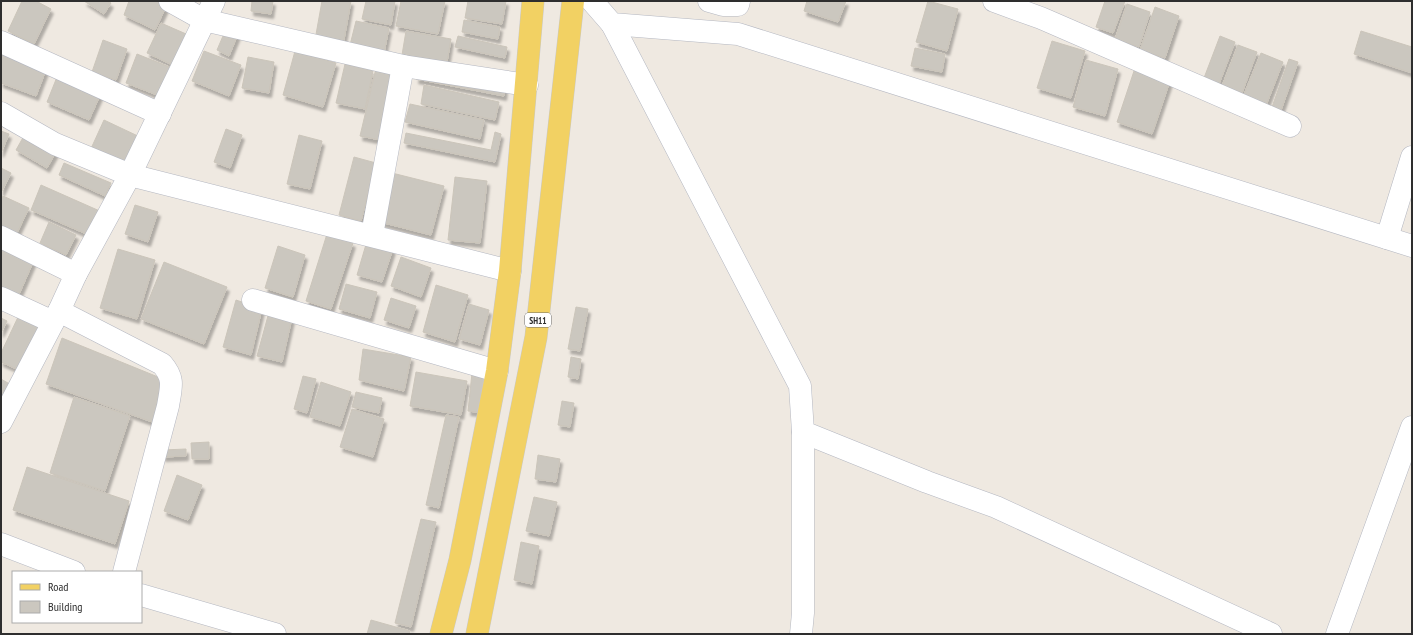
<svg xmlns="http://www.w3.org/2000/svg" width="1413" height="635" font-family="'PT Sans Narrow',sans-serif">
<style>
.building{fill:#cbc7bf;stroke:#cbc5ba;filter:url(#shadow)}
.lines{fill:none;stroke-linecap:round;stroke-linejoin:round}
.minor-casing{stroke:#b4b7c1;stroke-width:23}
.major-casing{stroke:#c9c9c9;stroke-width:23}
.minor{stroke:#fff;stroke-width:22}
.major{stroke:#f2d163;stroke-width:22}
.labels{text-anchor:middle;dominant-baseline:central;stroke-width:3;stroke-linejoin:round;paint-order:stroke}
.shield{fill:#fff;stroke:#6d6d6d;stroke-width:1}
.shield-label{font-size:9px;font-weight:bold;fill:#2e2e2e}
</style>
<defs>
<filter id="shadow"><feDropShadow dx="2.5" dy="4.5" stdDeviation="1" flood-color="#0004"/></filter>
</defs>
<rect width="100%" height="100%" fill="#efe9e1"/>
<g class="building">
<path d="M22,1h14l15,8 -17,35 -26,-13z"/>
<path d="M84,1h23l4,2 -7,11z"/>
<path d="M129,1h34l5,2 -13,27 -31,-15z"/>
<path d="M252,1h21l-2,13 -20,-3z"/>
<path d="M322,1h29l-8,44 -28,-5z"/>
<path d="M366,1h29l-4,24 -29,-6z"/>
<path d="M401,1h44l-7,33 -42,-8z"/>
<path d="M468,1h38l-4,23 -37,-6z"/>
<path d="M807,1h39l-8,21 -34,-11z"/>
<path d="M928,1l30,8 -11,42 -31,-9z"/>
<path d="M1105,1h20l-12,32 -17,-6z"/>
<path d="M1127,4l23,8 -11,35 -24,-8z"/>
<path d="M1155,7l24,9 -14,42 -25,-8z"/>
<path d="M464,20l36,7 -2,12 -36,-7z"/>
<path d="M356,21l33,7 -5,25 -34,-8z"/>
<path d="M161,23l32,14 -14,31 -32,-15z"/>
<path d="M226,29l12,5 -9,22 -12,-6z"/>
<path d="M406,31l45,8 -5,29 -45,-7z"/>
<path d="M1361,31l51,16v26l-58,-19z"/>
<path d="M458,36l49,11 -2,11 -50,-11z"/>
<path d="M1220,36l15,6 -16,42 -15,-6z"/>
<path d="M103,40l24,9 -11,31 -24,-8z"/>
<path d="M1052,41l33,10 -14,47 -34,-10z"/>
<path d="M1238,45l19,7 -15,41 -20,-7z"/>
<path d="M915,48l30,6 -3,18 -31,-6z"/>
<path d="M204,51l37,14 -12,31 -37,-15z"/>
<path d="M295,51l41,12 -13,44 -40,-12z"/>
<path d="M3,53l43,17 -10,26 -35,-13v-25z"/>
<path d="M1261,53l22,9 -18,46 -23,-9z"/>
<path d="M137,54l40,16 -12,28 -39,-15z"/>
<path d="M248,57l26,5 -5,31 -27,-5z"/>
<path d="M1289,59l9,3 -18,51 -9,-3z"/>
<path d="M1086,60l32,9 -13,47 -32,-9z"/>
<path d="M345,64l28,7 -8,38 -29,-6z"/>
<path d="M377,64l20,4 -17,72 -20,-4z"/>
<path d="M1135,68l35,13 -18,53 -35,-12z"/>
<path d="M418,70l87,18 -1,8 -88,-17z"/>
<path d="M59,72l43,19 -13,29 -42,-18z"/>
<path d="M424,85l75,17 -4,18 -74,-16z"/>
<path d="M410,104l74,16 -4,19 -75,-17z"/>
<path d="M104,120l36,17 -15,33 -36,-17z"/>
<path d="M226,129l16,6 -12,33 -16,-6z"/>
<path d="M1,131l8,3 -8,19z"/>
<path d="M495,132l6,2 -6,28 -91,-19 2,-10 85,17z"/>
<path d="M25,134l31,18 -9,16 -31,-18z"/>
<path d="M299,135l23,6 -12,48 -23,-5z"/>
<path d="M354,157l22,6 -15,58 -22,-6z"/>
<path d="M64,163l47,20 -6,13 -46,-21z"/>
<path d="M1,168l10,5 -10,20z"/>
<path d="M392,173l52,13 -13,49 -51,-13z"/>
<path d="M455,177l32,4 -7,62 -32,-3z"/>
<path d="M41,185l61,27 -11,24 -60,-26z"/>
<path d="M3,196l26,12 -14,29 -14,-7v-30z"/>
<path d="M135,205l23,7 -10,30 -23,-8z"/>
<path d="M49,222l27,13 -10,20 -26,-12z"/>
<path d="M327,234l26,9 -22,66 -25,-8z"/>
<path d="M367,241l26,8 -11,33 -25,-7z"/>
<path d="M1,246l33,14 -17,39 -16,-7z"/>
<path d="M278,246l27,9 -12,42 -28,-9z"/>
<path d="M118,249l37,11 -18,59 -37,-11z"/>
<path d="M401,257l30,11 -10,29 -30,-11z"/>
<path d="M164,262l63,25 -23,57 -63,-25z"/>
<path d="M346,284l31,8 -7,26 -31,-9z"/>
<path d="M436,285l32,10 -13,47 -32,-10z"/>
<path d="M391,298l25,8 -7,22 -25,-8z"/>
<path d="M236,300l26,9 -11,46 -28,-8z"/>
<path d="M469,304l20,6 -9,35 -21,-6z"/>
<path d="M576,307l12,2 -8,42 -12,-2z"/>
<path d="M269,312l23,6 -10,44 -25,-6z"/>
<path d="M19,315l23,12 -21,44 -20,-9v-9z"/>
<path d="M1,318l6,3 -6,12z"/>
<path d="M62,338l101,41 -8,44 -109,-39z"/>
<path d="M363,349l48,8 -7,34 -45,-11z"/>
<path d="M571,357l10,2 -3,20 -10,-2z"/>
<path d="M416,372l51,9 -6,34 -51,-9z"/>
<path d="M472,373l16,2 -4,38 -16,-2z"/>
<path d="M303,376l13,3 -9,34 -13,-4z"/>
<path d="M1,379l12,7 -12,20z"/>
<path d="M321,382l30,10 -11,34 -30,-9z"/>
<path d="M356,392l26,6 -3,15 -27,-6z"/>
<path d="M74,397l56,19 -25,75 -55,-18z"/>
<path d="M562,401l12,2 -4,24 -12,-2z"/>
<path d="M352,409l32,10 -11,38 -33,-10z"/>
<path d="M446,415l13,2 -20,91 -13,-3z"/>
<path d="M209,442v17h-17l-1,-16z"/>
<path d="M186,449v7l-23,1v-7z"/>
<path d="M538,455l22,4 -4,23 -21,-3z"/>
<path d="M27,467l102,34 -14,43 -102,-34z"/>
<path d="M177,475l25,10 -14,35 -24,-9z"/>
<path d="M534,497l23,5 -8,34 -23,-5z"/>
<path d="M421,519l15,3 -25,105 -16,-4z"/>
<path d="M521,542l18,4 -7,38 -18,-4z"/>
<path d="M371,620l39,11 -1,3h-42z"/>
</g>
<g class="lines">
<g class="minor-casing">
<g id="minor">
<path d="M170,1l34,19 199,46 124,19"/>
<path d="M214,1l-84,174 380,96"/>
<path d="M592,1l20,23 126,10 674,212"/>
<path d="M709,1l14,4h15l1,-4"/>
<path d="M994,1l47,17 249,108"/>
<path d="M612,24l188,362 3,46 124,50 69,25 275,127"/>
<path d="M1,42l159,72"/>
<path d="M1,113l54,31 75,31 -54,99 -17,37 -58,111"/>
<path d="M372,235l31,-169"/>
<path d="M1,237l75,37"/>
<path d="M1387,238l25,-81"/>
<path d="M1,298l52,24"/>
<path d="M253,300l244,71"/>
<path d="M59,311l103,53c13,15 9,23 6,42l-44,166"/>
<path d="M1,544l73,28"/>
<path d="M141,595l134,39"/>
<path d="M801,634l2,-21v-181"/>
<path d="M1337,634l75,-207"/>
</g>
</g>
<g class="major-casing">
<g id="major">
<path d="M441,634l19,-74 37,-189 13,-100 23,-270"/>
<path d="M477,634l59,-297 37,-336"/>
</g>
</g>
<use href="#minor" class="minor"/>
<use href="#major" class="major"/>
</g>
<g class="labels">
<rect class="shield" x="525" y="313" width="26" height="14" rx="3"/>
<g class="shield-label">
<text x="538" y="320">SH11</text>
</g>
</g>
<rect width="1413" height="635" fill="none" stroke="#2e2e2e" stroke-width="4"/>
<rect x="12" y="571" width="130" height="52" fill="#ffffff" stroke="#ababab"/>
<rect x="20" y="584" width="20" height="6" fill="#f2d163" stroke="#ababab"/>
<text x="48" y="591" font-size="12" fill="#2e2e2e">Road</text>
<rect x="20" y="601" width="20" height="12" fill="#cbc7bf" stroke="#ababab"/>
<text x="48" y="611" font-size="12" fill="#2e2e2e">Building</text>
</svg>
